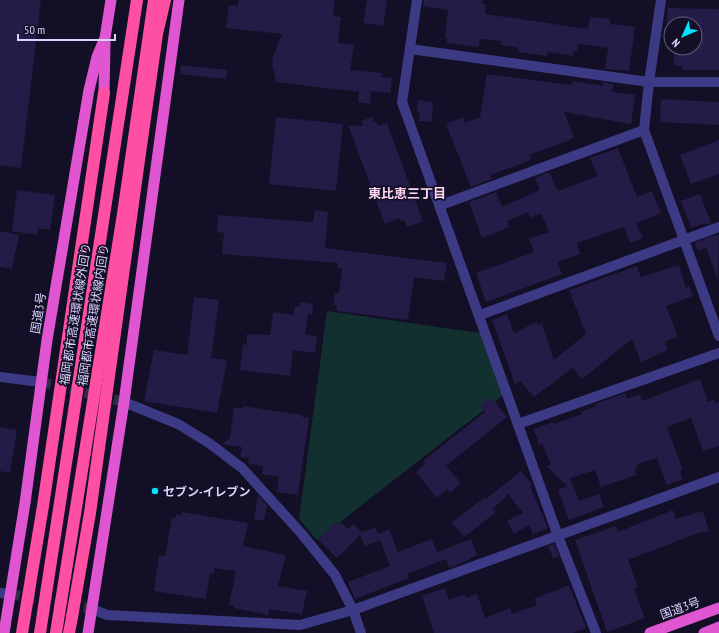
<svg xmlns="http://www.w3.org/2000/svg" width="719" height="633" font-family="'PT Sans Narrow','Noto Sans JP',sans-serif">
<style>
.green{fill:#12302f}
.building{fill:#241b47}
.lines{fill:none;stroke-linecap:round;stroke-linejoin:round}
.minor-tunnel{stroke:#312d47;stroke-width:10;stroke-dasharray:10 5;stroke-linecap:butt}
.minor{stroke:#3d3a85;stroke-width:10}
.tertiary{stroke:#3d3a85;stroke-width:10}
.trunk{stroke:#e055d1;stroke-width:11}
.motorway{stroke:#ff4fa3;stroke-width:12}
.motorway-bridge{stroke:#ff4fa3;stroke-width:12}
.poi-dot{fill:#00e5ff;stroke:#130f26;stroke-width:1.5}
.labels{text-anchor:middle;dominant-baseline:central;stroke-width:3.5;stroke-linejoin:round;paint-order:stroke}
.street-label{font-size:12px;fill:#d9d4ff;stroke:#130f26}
.poi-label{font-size:12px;font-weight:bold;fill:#d9d4ff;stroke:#130f26;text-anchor:start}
.neighbourhood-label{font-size:13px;font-weight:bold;fill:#ffd6f0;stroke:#130f26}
</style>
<rect width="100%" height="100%" fill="#130f26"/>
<path class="green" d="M327,311l153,22 23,62 -186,145 -18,-21z"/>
<g class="building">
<path d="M0,0h41l-20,168 -21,-3z"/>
<path d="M239,0h96l-2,16 8,1 -3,26 16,2 -4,25 31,3v4l11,1 -2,15 -19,-2 -1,13 -12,-2 1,-10 -83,-10 -4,-18 1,-8 9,-22 -56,-6 3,-23 9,1z"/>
<path d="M367,0h20l-4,26 -20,-3z"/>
<path d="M424,0h59l-1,4h4l-1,10 103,15 2,-12 20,2v5l25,3 -6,44 -24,-2 3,-21 -30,-4 -1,8 -3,-1 -1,5 -25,-4 -1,4 -29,-4 1,-4 -18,-3v-4l-21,-2 -1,8 -32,-4v-5h-2l3,-28 -25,-4z"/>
<path d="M668,8l51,1v61h-37v-4l-8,-1v-17h21v-24h-29z"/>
<path d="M181,65l46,5 -1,9 -46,-5z"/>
<path d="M487,74l84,11 1,-4 31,5v-4l11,2 -2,8 23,3 -4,29 -67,-12 10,25 -4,3 -41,15 2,5 -41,15 2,4 -21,8 -25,-63 17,-7 2,6 15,-6z"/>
<path d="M661,99l58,3v23l-59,-3z"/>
<path d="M418,100l15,2 -1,20 -13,-1 1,-8h-3z"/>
<path d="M276,117l67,7 -7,67 -67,-7z"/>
<path d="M372,117l2,5 2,-1 2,5 9,-3 36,98 -16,6 -3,-7 -4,1 -1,-3 -14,6 -37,-99 15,1 -2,-5z"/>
<path d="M719,140v34l-28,10 -11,-29z"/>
<path d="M618,148l19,49 15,-6 9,22 -25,10 7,15 -13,5 -6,-16 -47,16 3,11 -23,8 5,12 -76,28 -10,-29 58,-21 -5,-13 20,-7 -8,-19 -11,5 -2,-6 -21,9 2,6 -27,11 -13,-36 27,-10 6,15 38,-17 -5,-12 14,-6 9,19 40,-15 -8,-18z"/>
<path d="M17,190l38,5 -5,35 -12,-2 -1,7 -25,-4z"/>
<path d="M700,194l11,29 -6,2 1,-2 -15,5 -10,-27z"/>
<path d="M315,210l13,2 -3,36 122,15 -3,18 -30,-4 -6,43 -71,-9v-5l-4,-1 2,-12h4l3,-25h-5l1,-5 -116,-9 2,-21 -7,-1 1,-17 95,7z"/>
<path d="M0,231l19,4 -7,34 -12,-2z"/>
<path d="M715,235h4l-1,45 -12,-32 -8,3 -3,-6 1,-3z"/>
<path d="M679,265l7,23 3,-2 4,10 -27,10 12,31 -13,5 3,8 -27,12 -9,-23 -50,40 -9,-11 -39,29 -14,-16 -5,3 -23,-64 15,-6 7,19 23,-11 1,3 4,-1 12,36 32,-26 -17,-44 68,-24 4,11z"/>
<path d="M194,297l25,3 -8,58 16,2 -10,53 -73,-12 10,-51 33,5z"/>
<path d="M300,302l13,2 -1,11 -4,-1 -3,20 12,2 -2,17 -22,-3 -3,26 -50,-6 3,-26 4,1v-11l23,1 3,-23 21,3 1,-9 4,1z"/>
<path d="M700,379l8,23 6,-3 2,5 3,-2v44l-16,5 -12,-33 -24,9 16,43 -3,1 3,8 -16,6 -10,-27 -20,6 1,3 -3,2 1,6 -35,12 -6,-17 -25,8 9,23 20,-7 5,13 -35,13 -11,-30 9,-4 -21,-20 5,-2 -9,-20 -3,1 -5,-16 19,-7 1,2 28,-10 -1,-2 15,-6 -1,-2 30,-11 2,6 13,-5 2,7z"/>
<path d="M491,397l16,20 -61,49 15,17 -11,10 -3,-4 -10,9 -21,-26 9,-8 -2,-3 62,-49 -5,-6z"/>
<path d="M243,406l59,9v2l7,1 -11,77 -21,-3 2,-15 -17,-3 1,-8 -15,-2 1,-6 -9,-1 2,-10 -20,-3 8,-6 4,-31 9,2z"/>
<path d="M0,427l17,3 -7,43 -10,-2z"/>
<path d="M521,471l11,13 -2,2 18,42 -15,6 -4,-9 -15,9 -7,-13 16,-8 -15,-19 -15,15 3,3 -32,25 -12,-15 33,-25 1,2z"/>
<path d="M258,495l9,10 -3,16 -10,-2z"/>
<path d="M673,510l3,9 27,-8 6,20 -14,3 -67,26 10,28 -4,1 11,29 -38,14 -32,-92 41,-14 2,6z"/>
<path d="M182,512l66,11 -5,23 43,9 -8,31 29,5 -5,23 -33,-5 -1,6 -34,-7v-2l-5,-1 7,-34 -22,-3v5h-4l-4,26 -52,-8 5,-36 6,1 7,-39 4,1v-4l6,1z"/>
<path d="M341,522l7,7 5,-5 9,8 13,-5 5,13 -15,6 -5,-11 -23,23 -19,-18 17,-17 2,2z"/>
<path d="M389,529l9,23 34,-13 5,13 34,-13 6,16 -8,3v2l-20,8 -3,-9 -39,15 2,4 -54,21 -7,-17 42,-16 -12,-32z"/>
<path d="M554,544l5,12 -6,2 -5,-12z"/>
<path d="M569,585l17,43 -13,5h-139l-12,-37 23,-8 4,12 16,-6 1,4 11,-4 8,24 25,-10 2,6 25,-9 -3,-6z"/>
</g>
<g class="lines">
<g class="minor-tunnel">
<path d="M41,382l83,20"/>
<path d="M10,594l82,15"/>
</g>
<g class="minor">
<path d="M417,0l-15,102 156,434 38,97"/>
<path d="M661,0l-12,82 -5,48 75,206"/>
<path d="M410,49l239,33h70"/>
<path d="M441,205l203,-75"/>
<path d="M480,315l239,-88"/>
<path d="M124,402l54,22 31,19 33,25 59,65 34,42 18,35 8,23"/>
<path d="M518,424l201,-71"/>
<path d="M0,593l10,1"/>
<path d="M92,609l15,6 193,10 53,-15 366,-133"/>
</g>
<path class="tertiary" d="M0,377l41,5"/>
<g class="trunk">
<path d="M104,93l1,-50"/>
<path d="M4,633l21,-130 22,-163 42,-250 8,-33 8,-19 6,-38"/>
<path d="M88,633l36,-231 55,-402"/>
<path d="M650,633l69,-25"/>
<path d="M704,633l15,-6"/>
</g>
<g class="motorway">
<path d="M140,153l17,-119 8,-34"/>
<path d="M69,633l3,-16"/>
</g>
<g class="motorway-bridge">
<path d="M72,617l18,-104 50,-360"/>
<path d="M22,633l21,-127 61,-413"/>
<path d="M40,633l97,-633"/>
<path d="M56,633l67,-419 31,-214"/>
</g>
</g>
<circle class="poi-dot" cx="155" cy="491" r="4"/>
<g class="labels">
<g class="street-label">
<text transform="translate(38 313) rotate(-81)">国道3号</text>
<text transform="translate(75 314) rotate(-81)">福岡都市高速環状線外回り</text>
<text transform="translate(93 315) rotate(-81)">福岡都市高速環状線内回り</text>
<text transform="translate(680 608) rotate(-20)">国道3号</text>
</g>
<g class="poi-label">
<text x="163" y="491">セブン-イレブン</text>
</g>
<g class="neighbourhood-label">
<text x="407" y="193">東比恵三丁目</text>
</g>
</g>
<g transform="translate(683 36) rotate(225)"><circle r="19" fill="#130f26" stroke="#625e7d"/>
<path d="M0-3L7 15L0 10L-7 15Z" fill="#00e5ff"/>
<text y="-6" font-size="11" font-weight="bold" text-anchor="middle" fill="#d9d4ff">N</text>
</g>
<path d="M18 34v6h97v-6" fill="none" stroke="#d9d4ff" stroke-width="2"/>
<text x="24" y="34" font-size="12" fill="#d9d4ff" stroke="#130f26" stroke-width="3" paint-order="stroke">50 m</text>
</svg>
